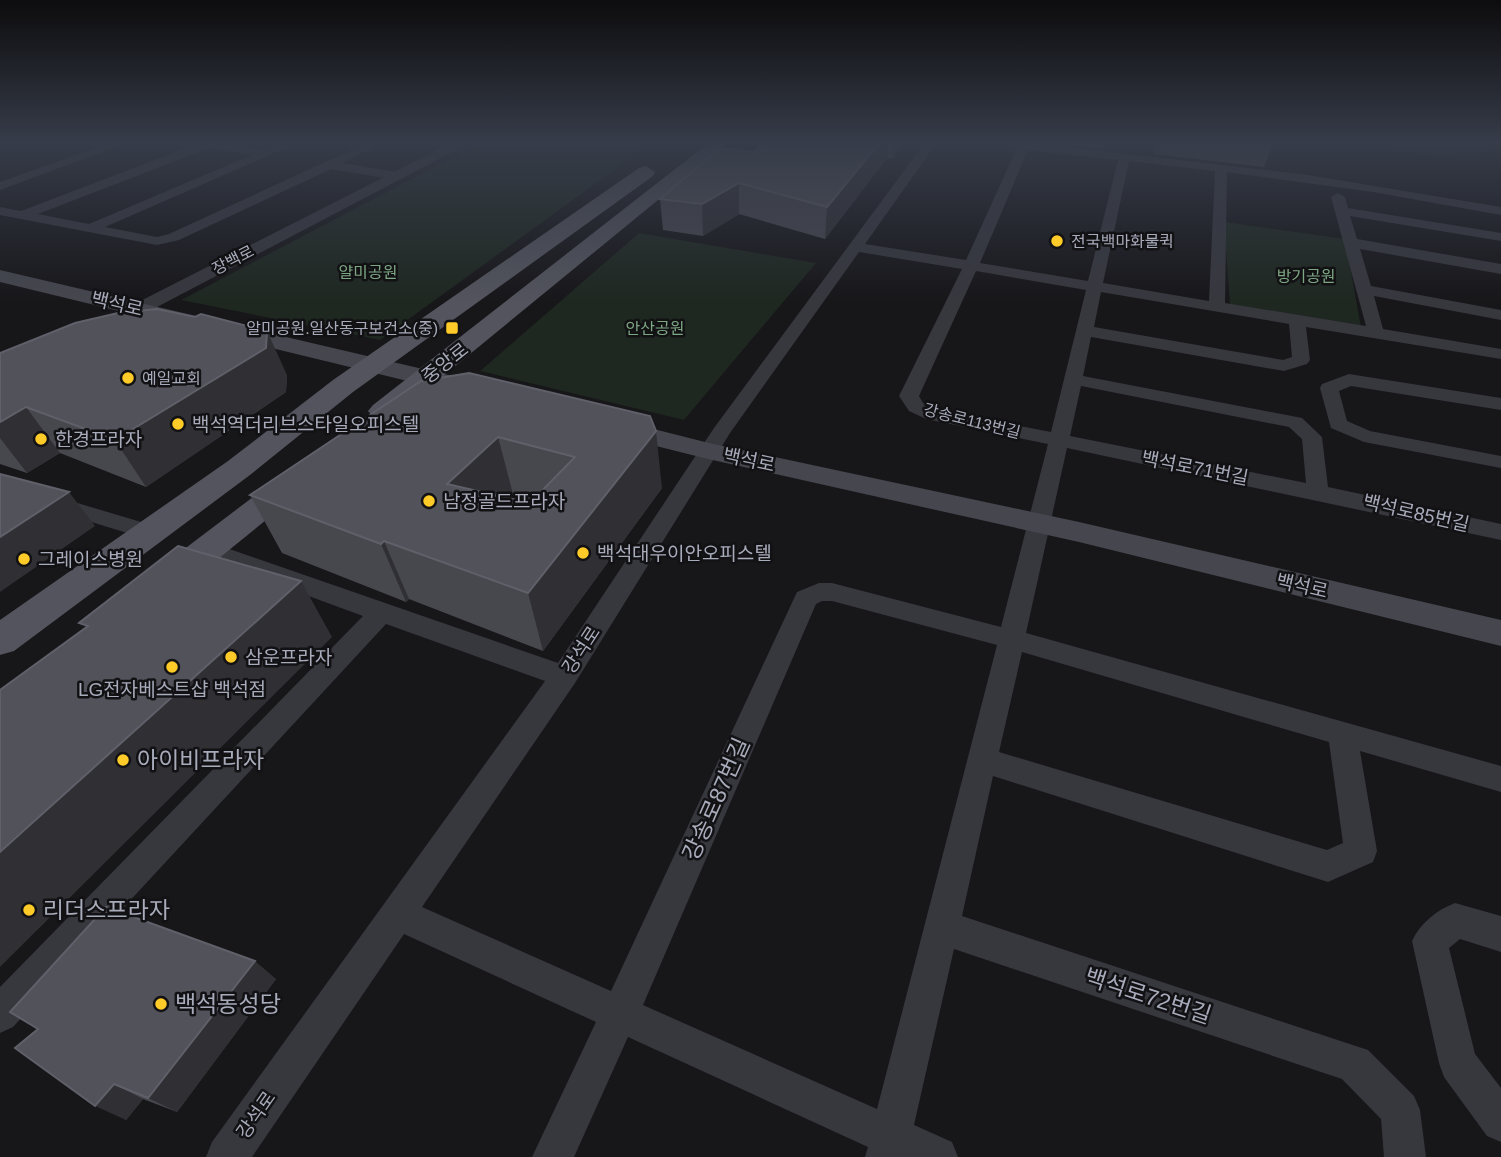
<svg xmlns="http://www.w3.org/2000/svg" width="1501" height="1157" font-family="Arial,'Noto Sans KR',sans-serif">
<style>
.green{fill:#1e2720}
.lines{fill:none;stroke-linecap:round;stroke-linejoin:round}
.minor{fill:#37373e;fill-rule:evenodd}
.tertiary{fill:#37373e;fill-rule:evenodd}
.secondary{fill:#45464e;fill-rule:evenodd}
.primary{fill:#53545d;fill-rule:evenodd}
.wall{fill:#47474e;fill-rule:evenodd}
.shaded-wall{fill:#302f34}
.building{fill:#52525a;stroke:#5f6069;stroke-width:2;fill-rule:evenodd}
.poi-dot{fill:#ffcb28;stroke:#121114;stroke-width:2.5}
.labels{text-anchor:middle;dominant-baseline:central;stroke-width:5;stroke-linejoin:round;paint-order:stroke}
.far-poi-label{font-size:16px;fill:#a7abba;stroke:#121114;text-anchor:start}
.far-street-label{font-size:16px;fill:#a7abba;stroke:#121114}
.far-park-label{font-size:16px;fill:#7da683;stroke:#121114}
.street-label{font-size:19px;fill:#a7abba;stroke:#121114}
.poi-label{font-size:19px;fill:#a7abba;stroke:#121114;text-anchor:start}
.near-poi-label{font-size:23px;fill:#a7abba;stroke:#121114;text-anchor:start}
.near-street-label{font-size:23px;fill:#a7abba;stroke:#121114}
</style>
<rect width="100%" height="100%" fill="#171619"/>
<g class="green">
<path d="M484,141h129l34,5 -267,194 -199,-40z"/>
<path d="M1330,141h144l16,2 -16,18z"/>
<path d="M1224,222l121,17 16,88 -131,-22z"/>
<path d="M639,233l177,30 -132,157 -204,-49z"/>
</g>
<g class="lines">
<g class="minor">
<path d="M115,141h17l-132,49v-8z"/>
<path d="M183,141h32l49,9 22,-9h16l-197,86 52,10 12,-3 202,-93h16l-45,22 55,9 6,4 -6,4 -66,-11 -152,71 -22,5 -157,-30v-8l21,4 173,-66zM209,148l43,7 -163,69 -51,-10z"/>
<path d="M926,141h12l-73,103 101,16 51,-112 -33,-4 -6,-3h37l293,34 193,32v8l-128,-23 -146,-20 -2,131 141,23 -35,-129 7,-4 7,4 3,11 153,25v8l-151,-25 7,23 144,25v10l-141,-25 11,37 130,24v10l-127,-24 9,33 118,20v10l-195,-32 4,33 -3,4 -23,7 -193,-34 -8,39 219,42 20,19 6,50 173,37v16l-434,-92 -41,185 475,133v26l-141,-41 17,100 -4,11 -45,20 -335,-106 -31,140 406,134 46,46 6,14 6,47h-42l-3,-38 -39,-40 -388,-130 -40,176 38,17 6,15h-93l3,-10 -240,-110 -54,120h-42l64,-135 -192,-88 -152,223h-46l6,-15 333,-461 -159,-57 -373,403 -13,6v-46l363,-371 -164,-60 -4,-6 4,-6 8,-2 8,2 343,119 156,-235zM1028,150l90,10 -30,121 -108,-18zM1129,161l86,10 -6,130 -106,-18zM859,252l103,17 -63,127 10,15 17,8 122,25 -47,183 -169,-44h-13l-22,9 -186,399 -189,-84 153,-224 155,-250zM976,271l110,19 -35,142 -112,-22 -16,-7 -4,-7zM1101,292l188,32 3,33 -9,3 -189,-33zM1081,386l208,41 13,12 4,44 -236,-47zM822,601h10l165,44 -120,464 -234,-104 173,-401zM1022,652l307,90 14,101 -16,7 -328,-98z"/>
<path d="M1349,374l152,24v12l-150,-24 -12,5 8,30 23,10 131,25v12l-137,-26 -33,-14 -11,-40 2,-4z"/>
<path d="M0,480l158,47 4,5 -4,5 -8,3 -150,-46z"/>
<path d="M1455,903l46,13v36l-41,-13 -11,9 26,106 26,34v54l-14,-6 -43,-59 -5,-14 -27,-122c8,-18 25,-31 43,-38z"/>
</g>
<path class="tertiary" d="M455,141h18l-354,186h-14l-3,-4 3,-4z"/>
<g class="secondary">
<path d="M0,270l457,107 9,3 4,5 -4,5 -9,3 -457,-111z"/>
<path d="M614,419l95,24 370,79 422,98v26l-422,-104 -371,-83 -104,-26 -4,-6 4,-6z"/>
</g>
<g class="primary">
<path d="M711,141h19l-337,276 -10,3 -10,-3 -5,-6 5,-6z"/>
<path d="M646,166l9,6 -2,4 -300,216 -103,83 -236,176 -14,4v-35l228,-159 105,-81 306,-212z"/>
<path d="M297,469l11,3 5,7 -5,7 -132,107 -13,4 -13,-4 -5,-9 5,-9 136,-103z"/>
</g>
</g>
<g class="wall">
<path d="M765,141h141l-13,18 -6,-1 -62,81 -86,-25 -36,22 -40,-6 -3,-31 94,-47z"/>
<path d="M1072,141h35l-2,8 -34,-4z"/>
<path d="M1153,141h121v1l-10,25 -110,-13z"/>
<path d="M0,353l287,22 -1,17 -140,95 -86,-34 -33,20 -27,-9z"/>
<path d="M421,381l241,107 -119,163 -134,-52 -3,3 -124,-49 -32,-58zM513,494l20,6 -3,3 -21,-5z"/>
<path d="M276,979l-99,133 -34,-13 -17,21 -111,-72z"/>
</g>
<g class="shaded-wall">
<path d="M881,141h8l-2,17 -62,81 2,-32z"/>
<path d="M895,141h11l-13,18z"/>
<path d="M739,183v31l-36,22 -1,-32z"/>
<path d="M267,331l20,44 -1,17 -140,95 -31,-47z"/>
<path d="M26,407l34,46 -33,20 -27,-35v-16z"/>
<path d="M656,431l6,57 -119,163 -15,-58z"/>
<path d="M498,437l15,57 -47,47 -19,-57z"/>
<path d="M69,492l26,34 -95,66v-55z"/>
<path d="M384,541l25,58 -3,3 -25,-58z"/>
<path d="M301,581l31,56 -332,330v-115z"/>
<path d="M255,961l21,18 -99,133 -29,-14z"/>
<path d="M114,1084l29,15 -17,21 -31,-14z"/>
</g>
<g class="building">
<path d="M765,141h116l-54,66 -88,-24 -37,21 -42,-5 60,-51 34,4z"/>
<path d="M157,309l38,8 6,-3 66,17 -1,17 -151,92 -89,-33 -26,15v-69l75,-30 43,-10z"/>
<path d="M469,373l181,43 6,15 -128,162 -144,-52 -3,3 -131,-49 171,-114zM498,437l77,20 -45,46 -83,-19z"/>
<path d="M0,474l69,18 -69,45z"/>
<path d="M178,546l123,35 -301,271v-162l88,-64 -9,-3z"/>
<path d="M106,907l149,54 -107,137 -34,-14 -19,22 -80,-58 23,-19 -28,-17z"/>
</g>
<linearGradient id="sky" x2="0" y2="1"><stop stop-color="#0d0c0e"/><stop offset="0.47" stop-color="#363c49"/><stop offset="1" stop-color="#363c49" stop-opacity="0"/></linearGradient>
<rect width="1501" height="303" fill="url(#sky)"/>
<g class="poi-dot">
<circle cx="1057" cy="241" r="7"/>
<rect x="445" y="321" width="14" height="14" rx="3.5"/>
<circle cx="128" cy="378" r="7"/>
<circle cx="178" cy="424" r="7"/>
<circle cx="41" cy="439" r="7"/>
<circle cx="429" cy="501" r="7"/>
<circle cx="583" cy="553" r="7"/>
<circle cx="24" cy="559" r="7"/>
<circle cx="231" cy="657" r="7"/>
<circle cx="172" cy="667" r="7"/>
<circle cx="123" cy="760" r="7"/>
<circle cx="29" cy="910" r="7"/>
<circle cx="161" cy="1004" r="7"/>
</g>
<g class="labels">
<g class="far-poi-label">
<text x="1071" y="241">전국백마화물퀵</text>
<text x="438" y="328" text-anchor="end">알미공원.일산동구보건소(중)</text>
<text x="142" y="378">예일교회</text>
</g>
<g class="far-street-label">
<text transform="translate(233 260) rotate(-27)">장백로</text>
<text transform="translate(972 421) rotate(14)">강송로113번길</text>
</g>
<g class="far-park-label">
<text x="368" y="272">얄미공원</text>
<text x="1306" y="276">방기공원</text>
<text x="655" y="328">안산공원</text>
</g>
<g class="street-label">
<text transform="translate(117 304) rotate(13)">백석로</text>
<text transform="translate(445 363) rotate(-38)">중앙로</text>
<text transform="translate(749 460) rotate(12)">백석로</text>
<text transform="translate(1195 468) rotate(11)">백석로71번길</text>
<text transform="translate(1416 513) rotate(13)">백석로85번길</text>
<text transform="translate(1302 586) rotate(13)">백석로</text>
<text transform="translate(581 650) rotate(-57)">강석로</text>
<text transform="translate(256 1115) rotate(-55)">강석로</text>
</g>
<g class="poi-label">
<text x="192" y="424">백석역더리브스타일오피스텔</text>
<text x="55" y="439">한경프라자</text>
<text x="443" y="501">남정골드프라자</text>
<text x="597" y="553">백석대우이안오피스텔</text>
<text x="38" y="559">그레이스병원</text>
<text x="245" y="657">삼운프라자</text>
<text x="172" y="689" text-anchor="middle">LG전자베스트샵 백석점</text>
</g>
<g class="near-poi-label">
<text x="137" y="760">아이비프라자</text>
<text x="43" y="910">리더스프라자</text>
<text x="175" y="1004">백석동성당</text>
</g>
<g class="near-street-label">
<text transform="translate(716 799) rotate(-66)">강송로87번길</text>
<text transform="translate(1148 996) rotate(18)">백석로72번길</text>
</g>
</g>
</svg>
